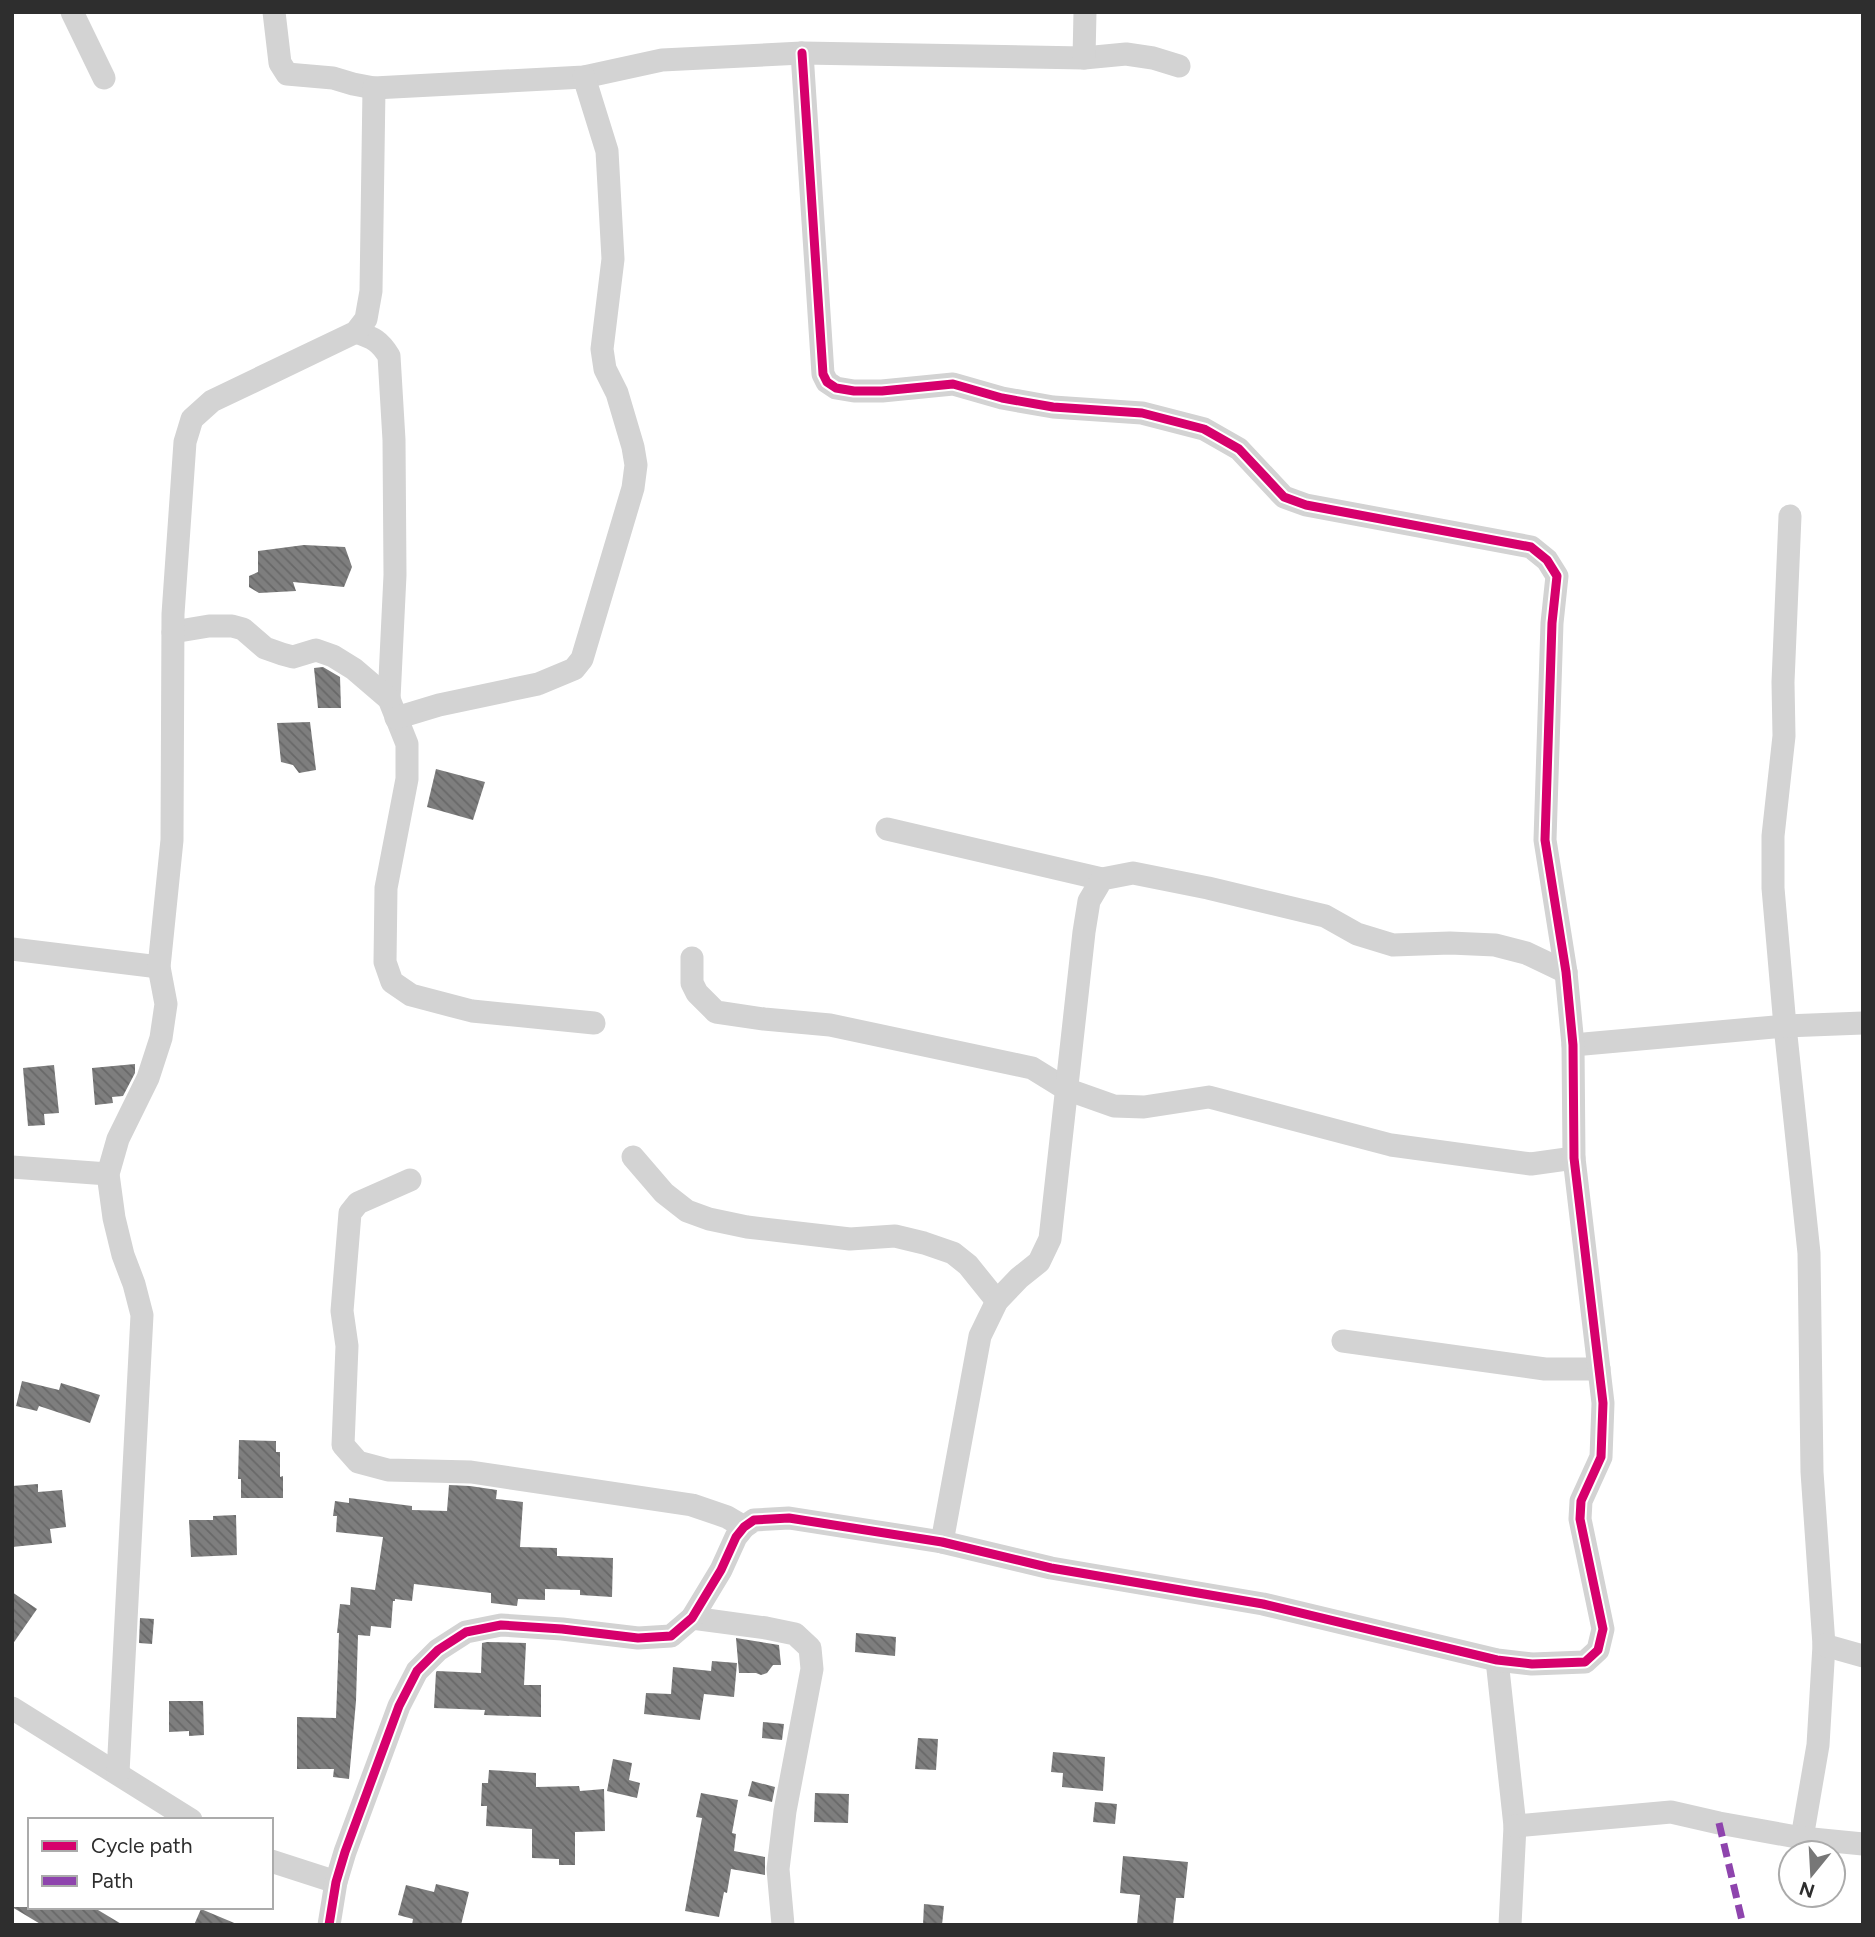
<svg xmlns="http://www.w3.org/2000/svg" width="1875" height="1937" font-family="Figtree,sans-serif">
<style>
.building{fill:url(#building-back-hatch)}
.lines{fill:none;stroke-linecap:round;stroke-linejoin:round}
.minor{stroke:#d3d3d3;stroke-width:23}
.quiet{stroke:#8e44ad;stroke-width:7;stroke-dasharray:14 7;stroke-linecap:butt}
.cycleway-casing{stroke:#fff;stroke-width:13}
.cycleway{stroke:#d6006c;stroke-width:9}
</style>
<defs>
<pattern id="building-back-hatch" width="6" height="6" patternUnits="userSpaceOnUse" patternTransform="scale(1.75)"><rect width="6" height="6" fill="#7e7e7e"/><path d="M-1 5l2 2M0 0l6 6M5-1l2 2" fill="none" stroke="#686868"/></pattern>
</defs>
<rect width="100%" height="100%" fill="#fff"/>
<g class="building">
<path d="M304,545l41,2 7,20 -8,20 -51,-5 3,9 -37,2 -10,-6v-11l9,-4v-21z"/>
<path d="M323,667l17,10 1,31h-23l-4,-40z"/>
<path d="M310,722l6,48 -17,3 -6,-8 -12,-3 -4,-39z"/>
<path d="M436,769l49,13 -12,38 -46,-13z"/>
<path d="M135,1064v9l-12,23 -11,1 1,6 -18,2 -3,-37z"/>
<path d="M54,1065l5,48 -15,1 1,11 -17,1 -5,-58z"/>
<path d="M22,1381l37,9 2,-7 39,12 -10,28 -51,-17 -2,5 -21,-5z"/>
<path d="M239,1440l37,1v11h4v25l3,-1v22h-42v-19h-3z"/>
<path d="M38,1484v8l24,-2 4,37 -16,2 2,14 -40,4v-61z"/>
<path d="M449,1485l21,1 27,4 -1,9 27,3 -3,45 37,1v8l56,2 -1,39 -32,-2v-5l-35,-1v11l-27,-1 -1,7 -26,-3v-10l-77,-9 -2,17 -17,-2v2h-2l-2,27 -20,-2 -1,10 -12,-1 -2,66 -7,78 -16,-2 1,-8h-37v-52l39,1 3,-85h-2l3,-29 10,1 1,-18 24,3 8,-53 -47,-5 1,-16h-4l2,-15 14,2v-5l63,8v4l35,1z"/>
<path d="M236,1515l1,40 -46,2 -2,-37h24v-4z"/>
<path d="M12,1592l25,17 -25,36z"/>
<path d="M140,1618l14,1 -2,25 -13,-1z"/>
<path d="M856,1633l40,4 -1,19 -40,-4z"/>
<path d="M736,1638l43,7 2,20h-8l-6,8 -6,2 -5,-2h-17z"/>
<path d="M487,1642l39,1 -2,42h17v32l-57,-2 1,-5 -51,-2 2,-36 1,-1 44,2 1,-30z"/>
<path d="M712,1661l25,2 -3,34 -30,-3 -4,26 -56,-6 2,-21 25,1 2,-27 38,4z"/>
<path d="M169,1701h34l1,34 -15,1v-5l-20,1z"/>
<path d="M763,1722l21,2 -2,16 -20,-2z"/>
<path d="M918,1738l20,1 -2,31 -21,-1z"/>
<path d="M1053,1752l52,5 -2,34 -41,-4 1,-14 -12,-1z"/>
<path d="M613,1759l19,4 -3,17 11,3 -3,15 -30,-7z"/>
<path d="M489,1770l47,3v14l43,-1 1,5 24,-2 1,42 -30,1v33h-16v-6l-27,-1v-29l-46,-3 1,-20h-6l1,-23h6z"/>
<path d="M752,1781l23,6 -3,15 -24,-6z"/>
<path d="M701,1793l37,7 -6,33 4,1 -2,17 31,6v18l-34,-6 -4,24 -3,-1 -5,25 -34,-6 17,-93 -6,-1z"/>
<path d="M815,1793l34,1 -1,29 -34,-1z"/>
<path d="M1095,1802l22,2 -2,20 -22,-2z"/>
<path d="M1123,1856l65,6 -4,36h-8l-3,27h-36l3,-30 -20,-2z"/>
<path d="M436,1884l33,8 -8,33h-49l1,-6 -15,-4 8,-30 28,7z"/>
<path d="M924,1904l20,2 -2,19h-19z"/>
<path d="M12,1907h81l30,18h-81z"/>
<path d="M201,1909l38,16h-45z"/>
</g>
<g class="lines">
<g class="minor">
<path d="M72,12l32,66"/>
<path d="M274,12l6,51 7,11 46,4 20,6 21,4 210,-11 78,-17 140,-7 282,5 42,-4 27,4 26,8"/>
<path d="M1084,58l1,-46"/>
<path d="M356,332c17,6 23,8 33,24l5,84 1,135 -6,124"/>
<path d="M1790,516l-7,166 1,54 -11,100v52l12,138 24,227 3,219 12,173 -6,100 -16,93"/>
<path d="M173,632l36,-6h23l11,3 22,19 17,6 11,3 23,-7 17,6 21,13 35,30 18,45v35l-21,109 -1,74 7,20 19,13 61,16 122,12"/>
<path d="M396,718l43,-13 99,-21 36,-15 8,-10 51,-171 3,-23 -3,-18 -16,-54 -12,-24 -3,-20 11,-90 -6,-108 -23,-74"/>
<path d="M887,829l215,50"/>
<path d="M12,949l147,18"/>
<path d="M692,958v25l5,10 19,19 48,7 66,6 202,43 34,21 48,17 30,1 65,-10 182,48 140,19 43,-6"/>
<path d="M1573,1045l212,-19 78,-3"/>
<path d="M633,1157l31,36 23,18 22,8 38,8 103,12 45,-3 29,7 29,10 15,12 29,36"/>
<path d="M12,1167l96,7"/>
<path d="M410,1180l-52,23 -8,10 -8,98 5,35 -4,99 15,17 30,8 83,2 221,33 35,12 17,10"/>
<path d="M1343,1341l202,28h54"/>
<path d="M942,1542l38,-206 17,-35 22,-23 20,-16 11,-23 34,-307 5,-31 13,-22 31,-6 75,15 117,28 32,18 36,11 57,-2 45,2 31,8 40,19"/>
<path d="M692,1618l74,10 29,6 15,14 2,21 -27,142 -7,58 5,56"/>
<path d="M1824,1645l39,11"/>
<path d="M1497,1660l18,166 -5,99"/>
<path d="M12,1708l179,112"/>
<path d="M118,1773l24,-458 -8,-31 -11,-29 -9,-37 -6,-44 10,-35 30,-61 13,-40 5,-34 -7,-37 13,-127 1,-226 12,-172 7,-23 20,-18 144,-69 10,-13 5,-28 3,-203"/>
<path d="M1515,1826l156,-14 48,11 83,15 61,6"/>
<path d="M271,1861l65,21"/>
<path d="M329,1925l7,-43 9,-30 54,-146 18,-35 21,-21 28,-18 35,-7 61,4 76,9 33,-2 21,-18 29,-48 15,-33 8,-10 10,-7 35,-2 153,24 109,26 212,36 234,56 35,4 53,-2 13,-12 5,-21 -23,-110 1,-18 20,-44 2,-54 -29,-245 -1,-113 -7,-73 -21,-132 7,-217 5,-47 -10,-16 -16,-13 -225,-42 -22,-8 -45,-48 -35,-20 -62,-16 -89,-6 -51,-9 -49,-14 -71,7h-28l-18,-3 -9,-6 -4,-8 -21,-321"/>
</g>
<path class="quiet" d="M1719,1823l24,102"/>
<g class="cycleway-casing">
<path id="cycleway" d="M329,1925l7,-43 9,-30 54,-146 18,-35 21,-21 28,-18 35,-7 61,4 76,9 33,-2 21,-18 29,-48 15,-33 8,-10 10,-7 35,-2 153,24 109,26 212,36 234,56 35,4 53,-2 13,-12 5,-21 -23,-110 1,-18 20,-44 2,-54 -29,-245 -1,-113 -7,-73 -21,-132 7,-217 5,-47 -10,-16 -16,-13 -225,-42 -22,-8 -45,-48 -35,-20 -62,-16 -89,-6 -51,-9 -49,-14 -71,7h-28l-18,-3 -9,-6 -4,-8 -21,-321"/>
</g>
<use href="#cycleway" class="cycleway"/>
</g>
<rect width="1875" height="1937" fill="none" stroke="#2e2e2e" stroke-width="28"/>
<rect x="28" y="1818" width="245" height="91" fill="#ffffff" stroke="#ababab" stroke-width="2"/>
<rect x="42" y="1841" width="35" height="10" fill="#d6006c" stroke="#ababab" stroke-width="2"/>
<text x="91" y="1853" font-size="21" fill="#2e2e2e">Cycle path</text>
<rect x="42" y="1876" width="35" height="10" fill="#8e44ad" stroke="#ababab" stroke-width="2"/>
<text x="91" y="1888" font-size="21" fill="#2e2e2e">Path</text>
<g transform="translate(1812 1874) rotate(198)"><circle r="33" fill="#ffffff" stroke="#ababab" stroke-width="2"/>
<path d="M0-5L12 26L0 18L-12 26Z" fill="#777777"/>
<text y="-10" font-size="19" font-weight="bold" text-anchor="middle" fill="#2e2e2e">N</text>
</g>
</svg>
